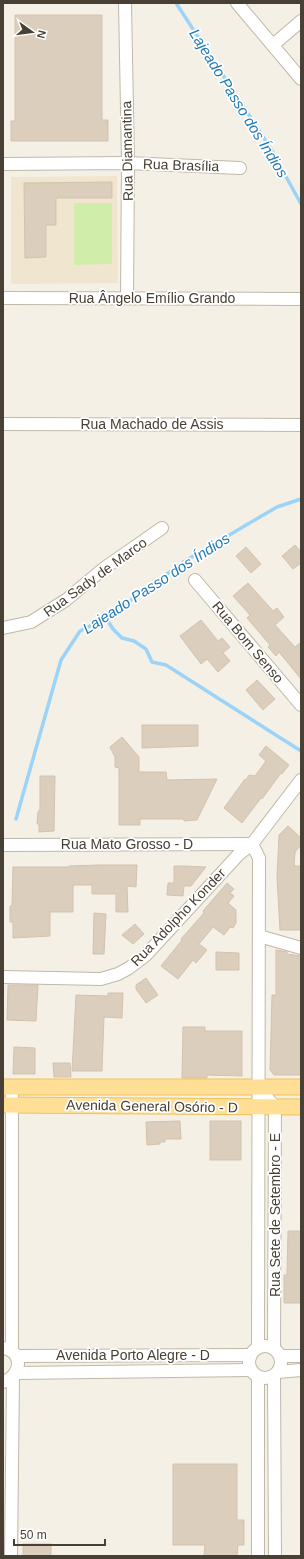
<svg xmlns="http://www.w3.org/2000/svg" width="304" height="1559" font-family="Arial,sans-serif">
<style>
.education{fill:#f0e5ce}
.green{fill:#d0eeaa}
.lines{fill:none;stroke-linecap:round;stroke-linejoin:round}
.stream{stroke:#9bd4f8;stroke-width:3.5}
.building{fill:#dbcebd;stroke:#d3c3ac}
.minor-casing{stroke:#c1b8a7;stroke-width:14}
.major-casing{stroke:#f1c058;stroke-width:17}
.minor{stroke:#fff;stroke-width:12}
.major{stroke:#ffdf95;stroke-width:15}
.labels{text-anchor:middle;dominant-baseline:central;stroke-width:3.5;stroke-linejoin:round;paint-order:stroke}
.street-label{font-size:14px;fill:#484034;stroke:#fff}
.water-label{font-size:15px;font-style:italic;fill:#207ab8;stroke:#fff}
</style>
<rect width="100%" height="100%" fill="#f5f0e6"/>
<path class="education" d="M117,176l1,107 -107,1v-107z"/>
<path class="green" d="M74,203h38v61l-38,1z"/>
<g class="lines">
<g class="stream">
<path d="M176,3l95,146 30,55"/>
<path d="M106,618l7,11 9,9 12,3 12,8 6,13 14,3 135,86"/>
<path d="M16,819l45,-159 19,-29 26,-13 79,-57 92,-54 24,-8"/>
</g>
</g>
<g class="building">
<path d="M15,15h87v105h6v21h-97v-20h4z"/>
<path d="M112,182v16h-56v27h-10v32l-21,1 -1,-75z"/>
<path d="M295,545l6,7v11l-8,6 -11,-13z"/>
<path d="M246,547l15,17 -10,9 -15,-17z"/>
<path d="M248,583l25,28 4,-3 7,9 -9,8 20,22 6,-5v37l-22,-27 -3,4 -8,-9 2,-2 -23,-27 3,-3 -17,-19z"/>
<path d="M201,620l17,21 4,-3 8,9 -7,6 7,8 -12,11 -11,-13 -6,5 -21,-28z"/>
<path d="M257,680l18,19 -12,11 -17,-20z"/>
<path d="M142,725h56v21l-56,2z"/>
<path d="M122,737l17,20v15h27l1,8 50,-1 -20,41 -13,1v-2h-44v6h-21v-57l-4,-1v-10l-5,-10z"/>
<path d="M266,746l23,19 -7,9 -1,-1 -19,26 -1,-1 -19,25 -18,-15 21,-29 1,1 3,-5 6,1 11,-15 -7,-6z"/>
<path d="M40,776h15l-1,55 -15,1v-8h-2l1,-12 2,-3z"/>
<path d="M288,826l13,12v7l-6,7 -1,14h7v64h-21l-3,-53 2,-42z"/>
<path d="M98,865h39l-1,22 -9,-1 1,26h-12v-18h-24v-9h-19v27h-23v24l-37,2v-16h-3v-16h2l1,-39h56v-1z"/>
<path d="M174,866h10l22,1 -15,19h-7l-1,10 -16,-1 1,-12h6z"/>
<path d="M227,883l7,6 -4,4 4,3 -6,7 8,7v13l-3,5 -3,-1 -6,8 -11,-8 -14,17 8,6 -11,13 -3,-3 -15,19 -17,-13 21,-26 -1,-1 23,-26 -1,-2z"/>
<path d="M94,913l12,1 -2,40h-11z"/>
<path d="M135,924l9,10 -11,10 -11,-9z"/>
<path d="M276,950l11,2v2l14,2v119h-27l-4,-5 2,-75h4z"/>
<path d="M216,952l23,1v17h-23z"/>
<path d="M146,978l12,17 -12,8 -10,-14v-4z"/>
<path d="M8,985h30l-2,36 -29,-1z"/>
<path d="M108,993h15l-1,25 -18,-1 -2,54h-30l4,-76 32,1z"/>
<path d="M183,1027h22v4h37v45l-35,-1v3h-25z"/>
<path d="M14,1047l21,1v26h-22z"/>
<path d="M53,1063h17l1,14h-17z"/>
<path d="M180,1121l1,18h-16v3h-5v2l-13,1 -1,-23z"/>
<rect x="210" y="1121" width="31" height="39"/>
<path d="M288,1231h13v72h-17v-28h3z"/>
<path d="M173,1464h64v56h7v25h-6l-1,11h-33l1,-11h-32z"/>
<rect x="23" y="1544" width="28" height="12"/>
</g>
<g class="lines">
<g class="minor-casing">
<g id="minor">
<path d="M125,3l3,160 -1,135"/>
<path d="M237,3l64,76"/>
<path d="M273,45l28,-24"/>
<path d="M3,164l125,-1 112,5"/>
<path d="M3,298l298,1"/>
<path d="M3,424l298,1"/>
<path d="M195,580l106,125"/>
<path d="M3,628l28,-6 35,-22 37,-31 59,-41"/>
<path d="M252,844l7,14 -1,490"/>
<path d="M3,845l249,-1"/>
<path d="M259,936l42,12"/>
<path d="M3,977l98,2 17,-5 11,-6 17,-13 93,-101 13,-10 49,-64"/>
<path d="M12,1087v264"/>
<path d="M258,1087l17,20 -1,242"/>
<circle cx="265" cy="1362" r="16"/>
<path d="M3,1348c21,3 19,28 0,34"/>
<path d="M16,1356l235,-1"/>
<path d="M280,1356h21"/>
<path d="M278,1372l23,-2"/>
<path d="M17,1373l234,-3"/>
<path d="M274,1376l1,180"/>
<path d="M258,1377v179"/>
<path d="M11,1556l2,-178"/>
</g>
</g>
<g class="major-casing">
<g id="major">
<path d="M3,1087h298"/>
<path d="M3,1105l298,2"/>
</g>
</g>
<use href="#minor" class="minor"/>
<use href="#major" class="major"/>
</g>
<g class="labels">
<g class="street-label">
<text transform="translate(127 151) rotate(-91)">Rua Diamantina</text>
<text transform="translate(181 165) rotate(2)">Rua Brasília</text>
<text x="152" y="298">Rua Ângelo Emílio Grando</text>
<text x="152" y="424">Rua Machado de Assis</text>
<text transform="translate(95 577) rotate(-36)">Rua Sady de Marco</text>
<text transform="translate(248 642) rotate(50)">Rua Bom Senso</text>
<text x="127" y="844">Rua Mato Grosso - D</text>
<text transform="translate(178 917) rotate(-46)">Rua Adolpho Konder</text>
<text transform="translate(152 1106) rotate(1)">Avenida General Osório - D</text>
<text transform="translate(275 1215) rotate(-90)">Rua Sete de Setembro - E</text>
<text x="133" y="1355">Avenida Porto Alegre - D</text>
</g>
<g class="water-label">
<text transform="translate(239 103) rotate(58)">Lajeado Passo dos Índios</text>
<text transform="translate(156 583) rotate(-33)">Lajeado Passo dos Índios</text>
</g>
</g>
<rect width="304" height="1559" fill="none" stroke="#484034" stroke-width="8"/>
<g transform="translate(32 32) rotate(104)" stroke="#ffffff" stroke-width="3" paint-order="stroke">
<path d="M0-3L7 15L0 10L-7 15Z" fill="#484034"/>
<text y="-6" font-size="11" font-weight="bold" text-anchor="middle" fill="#484034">N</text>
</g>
<path d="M14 1539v6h91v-6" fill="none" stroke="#484034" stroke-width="2"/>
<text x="20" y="1539" font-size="12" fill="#484034" stroke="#ffffff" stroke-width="3" paint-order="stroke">50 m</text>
</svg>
